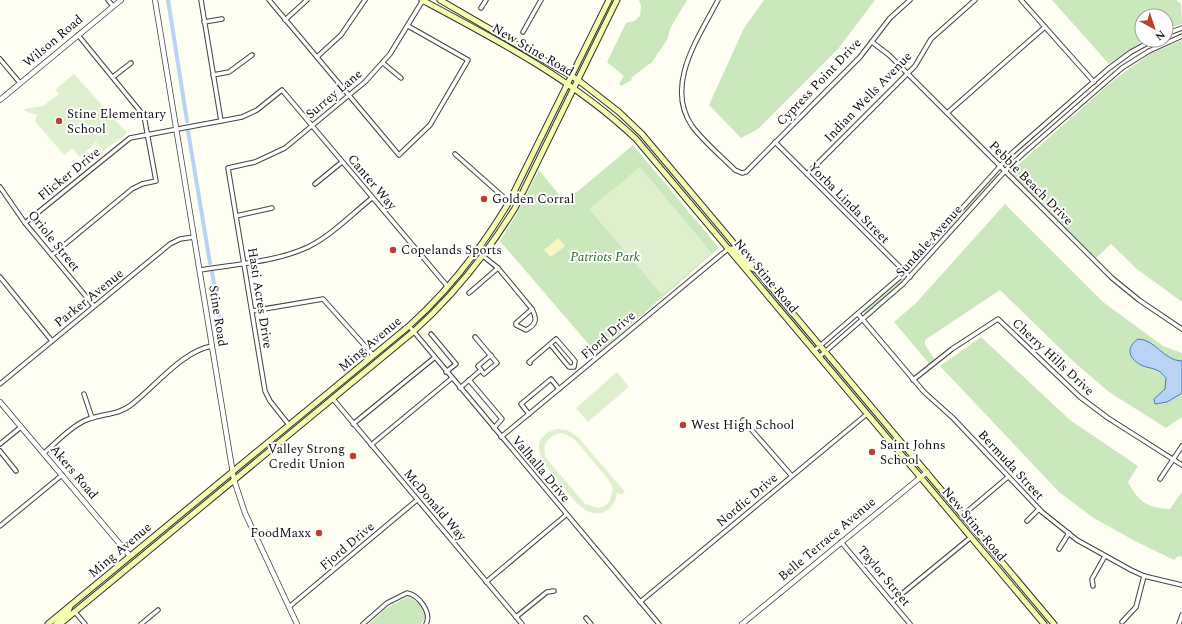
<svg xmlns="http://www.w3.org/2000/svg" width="1182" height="624" font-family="Spectral,serif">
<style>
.green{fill:#cbe8bc}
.sand{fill:#f8f7c0}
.pitch{fill:#def0ce;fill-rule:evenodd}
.water{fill:#b9d3f4;stroke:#427ac9}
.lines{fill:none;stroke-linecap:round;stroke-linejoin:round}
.canal{stroke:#b9d3f4;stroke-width:4}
.minor-casing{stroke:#424242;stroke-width:5.5}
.tertiary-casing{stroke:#424242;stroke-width:6}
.secondary-casing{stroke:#313131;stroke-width:7}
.minor{stroke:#fff;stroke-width:3.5}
.tertiary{stroke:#fff;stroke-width:4.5}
.secondary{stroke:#f6fcb0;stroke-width:5}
.poi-dot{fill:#bb402b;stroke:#fff;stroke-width:1.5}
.labels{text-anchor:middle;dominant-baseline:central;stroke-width:4;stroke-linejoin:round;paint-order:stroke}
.street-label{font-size:13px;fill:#0f0f0f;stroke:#fff}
.poi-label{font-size:13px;fill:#0f0f0f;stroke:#fff;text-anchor:start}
.park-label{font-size:13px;font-style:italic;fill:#236621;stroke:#fff}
</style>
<rect width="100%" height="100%" fill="#fefef2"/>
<g class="green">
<path d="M639,0h48l-16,27 -4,13 -15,22 -21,16 1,2 -11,6 -2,-2 5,-8 -17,-14 19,-39 8,-2 6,-5 1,-10z"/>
<path d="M764,0h111l-37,49 -80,80 -17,9 -32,-33 35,-77z"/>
<path d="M1052,0h124l5,4 1,20 -16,5v-13h-24v24h2l-35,24z"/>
<path d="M1182,40v262l-45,-33 -26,-25 -15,14 -87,-85 106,-94 35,-25z"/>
<path d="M633,145l86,103 -122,106 -97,-113 16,-26 23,-45 26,32z"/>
<path d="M997,172l2,2 -50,57h-2l-1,-2z"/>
<path d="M1005,204l98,98 60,44 19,7v64l-16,11 -57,-36 -35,-30 -74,-72 -75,50v5l11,16 -10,9 2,-8 -34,-40 22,-19z"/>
<path d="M902,278h2l-1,3 -37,33 -2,-1v-2z"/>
<path d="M981,337l89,83 68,46 -10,16c10,20 20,26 42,27l11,-16 1,1v63l-4,-1 -4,4 -39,-19 -43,-24 -33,-25 -119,-126z"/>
<path d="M407,597c8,1 18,13 18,21l-4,6h-52l16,-15z"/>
</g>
<path class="sand" d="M558,238l7,8 -14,11 -7,-7z"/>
<g class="pitch">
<path d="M74,74l53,59 -24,18 -7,-9 -16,15 -8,-9 -8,7 -29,-34 2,-6 -12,-4 -1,-2 19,-3 16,-12 -4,-4z"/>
<path d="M640,167l72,86 -50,42 -73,-86z"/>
<path d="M617,372l12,15 -41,35 -12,-14z"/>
<path d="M557,429l10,1 11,7 47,55 -4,3 -4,-3c-1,7 -3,14 -10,18 -19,13 -36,-14 -46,-26 -14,-16 -40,-45 -4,-55zM560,433l5,1 9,5 34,40 5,9 -3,13 -5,5 -7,2 -13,-4 -39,-46c-4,-12 0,-22 14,-25z"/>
</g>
<path class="water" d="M1138,339c17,0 26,22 44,22v32l-15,9 -12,2 -1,-5 11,-10 1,-11c-2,-2 -4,-5 -7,-7 -5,-3 -12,-3 -18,-6 -13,-7 -15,-18 -3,-26z"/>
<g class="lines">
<g class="canal">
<path d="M168,0l19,121"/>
<path d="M188,131l22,132"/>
<path d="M212,272l11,67"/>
</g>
<g class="minor-casing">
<g id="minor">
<path d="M108,0l5,6"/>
<path d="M201,0l20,121"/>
<path d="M269,0l130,155 31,-30 38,-65 -60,-34"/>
<path d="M718,0c-19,37 -54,85 -26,126 12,16 29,30 43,44l7,3 4,-1 114,-115 30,-39 20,-18"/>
<path d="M1021,0l73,82"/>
<path d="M481,8l5,-8"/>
<path d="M285,20l22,-20"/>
<path d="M204,22l18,-3"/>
<path d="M523,32l18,-32"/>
<path d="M1166,34l16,-6"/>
<path d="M872,42l17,13 223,223 27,22 43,29"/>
<path d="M317,57l24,-22 24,-35"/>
<path d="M0,59l20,24"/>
<path d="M383,63l18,15"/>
<path d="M213,75l16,-3 23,-17"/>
<path d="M113,77l18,-14"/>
<path d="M947,113l98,-86"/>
<path d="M775,142l135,135"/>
<path d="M455,154l54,48"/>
<path d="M807,174l108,-108 16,-27 44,-39"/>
<path d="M315,184l27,-22"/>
<path d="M0,187l25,36 69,83"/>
<path d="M236,216l36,-8"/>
<path d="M25,223l105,-85 112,-21 15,-7 25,-20 166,197"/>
<path d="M52,255l80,-66 10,-5 14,-3 -12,-65 -66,-81"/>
<path d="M483,256l15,12 34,41"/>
<path d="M200,270c35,-6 76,-8 108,-23 24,-12 44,-33 64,-49"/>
<path d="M0,277l52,64"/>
<path d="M469,293l29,-25"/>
<path d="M532,309c5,10 5,15 -6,21l-10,-5v-2z"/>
<path d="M252,311l71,-12 50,56"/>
<path d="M858,314l66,78 29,26 89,94 35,28 54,30 13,6 38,9"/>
<path d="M409,326l250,298"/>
<path d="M431,334l25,30 -10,8"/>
<path d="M475,337l22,26 -13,11 -6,-8 13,-11"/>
<path d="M814,351l86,-74 112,-124 96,-84 23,-17 22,-12"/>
<path d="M819,357l84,-73 102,-113 19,-18 98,-85 27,-17 33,-15"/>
<path d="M530,363l-1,-1 27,-23 19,22 -1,6h-5l-19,-23"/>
<path d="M469,380l33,39 -8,9"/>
<path d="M913,380l39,-31 46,-30 82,78 28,21 74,47"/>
<path d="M0,384l170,-140 10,-5 14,-2"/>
<path d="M460,388l21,-18"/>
<path d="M84,394l8,24"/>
<path d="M333,399l189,225"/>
<path d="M529,414l-8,-10 30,-25 8,10"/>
<path d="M743,420l48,55"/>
<path d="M353,424l81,-66"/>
<path d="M289,425l-19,-24 -5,-10 -37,-223 27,-6 30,-14 80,-66 25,-28 33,-54"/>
<path d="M501,437l227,-188"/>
<path d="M0,444l21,-17"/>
<path d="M371,445l81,-67"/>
<path d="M0,451l16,20"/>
<path d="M44,453c12,-10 25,-25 40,-32 16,-8 33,-5 47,-16 24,-18 51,-54 81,-59"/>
<path d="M1160,479l22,-33"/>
<path d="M963,515l45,-38"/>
<path d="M1027,521l12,-12"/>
<path d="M0,526l62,-51"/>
<path d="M841,542l69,82"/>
<path d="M1059,549l10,-16"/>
<path d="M486,582l80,-67"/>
<path d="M1093,586l-1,-7 13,-23"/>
<path d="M640,602l227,-188"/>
<path d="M892,602l78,-64"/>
<path d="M289,607l128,-107"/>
<path d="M75,612l10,12"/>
<path d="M516,617l31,-25 7,-1"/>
<path d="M586,618l5,6"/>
<path d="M1122,622l14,-15 8,-31"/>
<path d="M141,624l17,-14"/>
<path d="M363,624l24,-21 20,-10c12,2 25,20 19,31"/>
<path d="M1179,624l3,-9"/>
</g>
</g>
<g class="tertiary-casing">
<g id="tertiary">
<path d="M155,0l79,480 11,33 52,111"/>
<path d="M0,100l121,-100"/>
<path d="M0,402l130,154"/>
<path d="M742,624l185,-152"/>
</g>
</g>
<g class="secondary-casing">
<g id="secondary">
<path d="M422,0c75,40 152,80 214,139l408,485"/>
<path d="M440,0l138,80 41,32 23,22 412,490"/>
<path d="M728,249h6l15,18 5,2"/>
<path d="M48,624l361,-298c40,-36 72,-77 100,-124l100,-202"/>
<path d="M56,624l12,-12 2,-6"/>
<path d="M60,624l353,-292c41,-37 73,-77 102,-124l102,-208"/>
</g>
</g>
<use href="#minor" class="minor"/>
<use href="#tertiary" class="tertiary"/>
<use href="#secondary" class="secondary"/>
</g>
<g class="poi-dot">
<circle cx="59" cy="121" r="4"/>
<circle cx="484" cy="199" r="4"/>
<circle cx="393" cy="250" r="4"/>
<circle cx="683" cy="425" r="4"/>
<circle cx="872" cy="452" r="4"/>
<circle cx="353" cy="456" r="4"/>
<circle cx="319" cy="533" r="4"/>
</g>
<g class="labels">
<g class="street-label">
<text transform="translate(53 41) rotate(-40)">Wilson Road</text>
<text transform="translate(533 50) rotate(30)">New Stine Road</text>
<text transform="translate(819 82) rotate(-46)">Cypress Point Drive</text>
<text transform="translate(334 94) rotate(-40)">Surrey Lane</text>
<text transform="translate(868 97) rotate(-46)">Indian Wells Avenue</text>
<text transform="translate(69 174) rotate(-39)">Flicker Drive</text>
<text transform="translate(372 182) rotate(50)">Canter Way</text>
<text transform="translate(1031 183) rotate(45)">Pebble Beach Drive</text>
<text transform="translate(849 203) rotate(45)">Yorba Linda Street</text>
<text transform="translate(54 241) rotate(51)">Oriole Street</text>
<text transform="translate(929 241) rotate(-48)">Sundale Avenue</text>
<text transform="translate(766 276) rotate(50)">New Stine Road</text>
<text transform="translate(89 298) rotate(-39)">Parker Avenue</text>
<text transform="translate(260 298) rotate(81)">Hasti Acres Drive</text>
<text transform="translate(218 316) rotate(81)">Stine Road</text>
<text transform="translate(608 335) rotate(-40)">Fjord Drive</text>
<text transform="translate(370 344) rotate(-40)">Ming Avenue</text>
<text transform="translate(1053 357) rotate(43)">Cherry Hills Drive</text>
<text transform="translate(1011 465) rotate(47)">Bermuda Street</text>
<text transform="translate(541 469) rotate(50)">Valhalla Drive</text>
<text transform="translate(74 472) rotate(50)">Akers Road</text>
<text transform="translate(747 500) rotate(-40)">Nordic Drive</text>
<text transform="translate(435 505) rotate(50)">McDonald Way</text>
<text transform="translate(974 524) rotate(50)">New Stine Road</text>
<text transform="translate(827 539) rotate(-40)">Belle Terrace Avenue</text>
<text transform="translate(347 546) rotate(-40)">Fjord Drive</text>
<text transform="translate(120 550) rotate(-40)">Ming Avenue</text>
<text transform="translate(884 576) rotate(50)">Taylor Street</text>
</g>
<g class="poi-label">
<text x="67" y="114">Stine Elementary<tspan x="67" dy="15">School</tspan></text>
<text x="492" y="199">Golden Corral</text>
<text x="401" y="250">Copelands Sports</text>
<text x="691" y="425">West High School</text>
<text x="880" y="445">Saint Johns<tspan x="880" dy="15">School</tspan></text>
<text x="345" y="449" text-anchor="end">Valley Strong<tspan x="345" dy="15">Credit Union</tspan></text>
<text x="311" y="533" text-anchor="end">FoodMaxx</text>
</g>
<g class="park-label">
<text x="605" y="257">Patriots Park</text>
</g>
</g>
<g transform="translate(1154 28) rotate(140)"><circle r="19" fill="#ffffff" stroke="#9f9f9f"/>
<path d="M0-3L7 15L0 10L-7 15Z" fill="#bb402b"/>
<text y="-6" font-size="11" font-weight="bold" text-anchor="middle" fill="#0f0f0f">N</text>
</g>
</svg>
